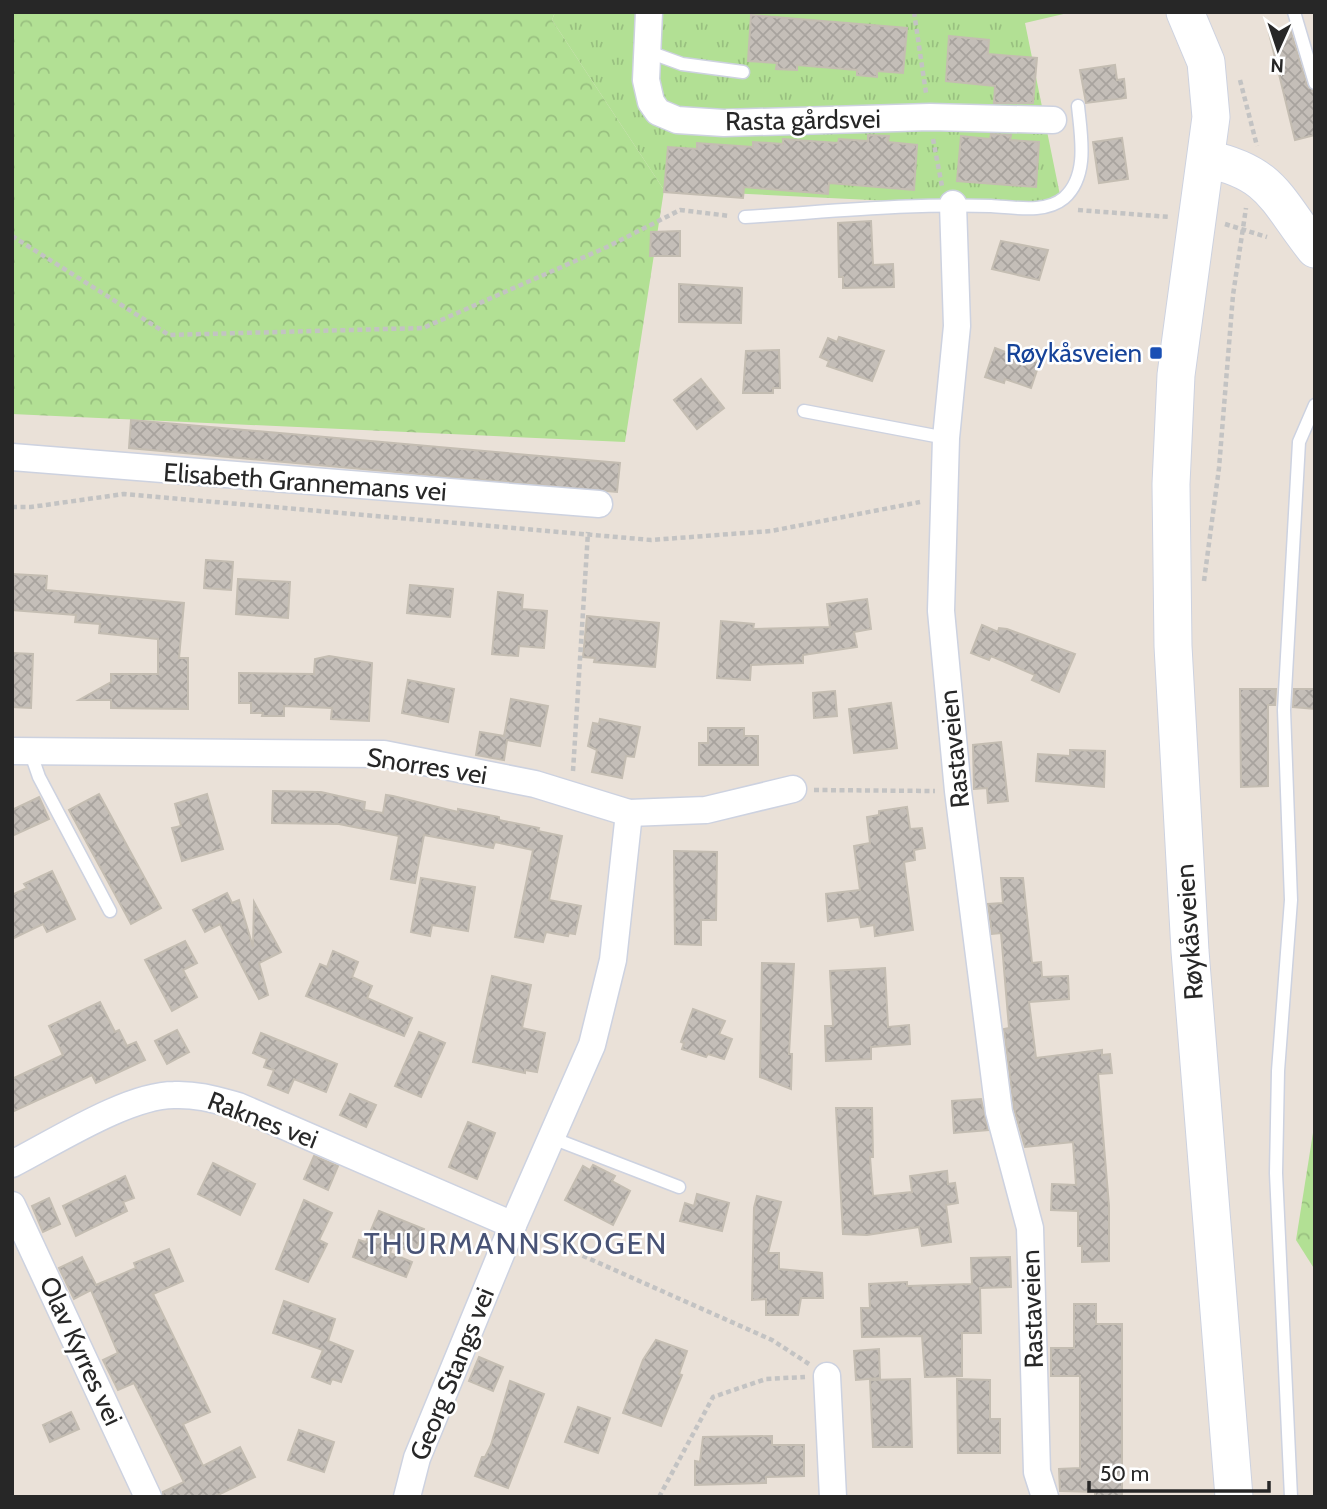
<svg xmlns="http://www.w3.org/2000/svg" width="1327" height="1509" font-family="Cabin,sans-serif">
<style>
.grass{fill:url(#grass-tufts)}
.forest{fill:url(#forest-crowns)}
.building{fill:url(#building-cross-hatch);stroke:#c4bdb2;stroke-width:2}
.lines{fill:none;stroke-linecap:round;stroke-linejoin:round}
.lane-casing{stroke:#cdd2e0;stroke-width:15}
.street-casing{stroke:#cdd2e0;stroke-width:29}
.secondary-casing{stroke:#cdd2e0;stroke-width:39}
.path{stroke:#c3c3c3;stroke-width:4.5;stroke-dasharray:5 3.5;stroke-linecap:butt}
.lane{stroke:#fff;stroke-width:12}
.street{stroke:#fff;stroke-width:26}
.secondary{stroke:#fff;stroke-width:37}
.transit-dot{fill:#1a4fb4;stroke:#fff;stroke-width:2.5}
.labels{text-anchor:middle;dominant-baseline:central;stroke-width:5;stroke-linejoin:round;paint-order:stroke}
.street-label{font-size:26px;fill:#272727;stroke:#fff}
.transit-label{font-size:26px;fill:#164399;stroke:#fff;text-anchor:end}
.quarter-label{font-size:30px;letter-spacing:2px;fill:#485376;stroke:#fff}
</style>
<defs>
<pattern id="grass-tufts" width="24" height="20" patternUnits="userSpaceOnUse" patternTransform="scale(1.75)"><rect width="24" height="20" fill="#b2e094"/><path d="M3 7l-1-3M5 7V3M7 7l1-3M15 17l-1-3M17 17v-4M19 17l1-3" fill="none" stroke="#99c080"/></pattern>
<pattern id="forest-crowns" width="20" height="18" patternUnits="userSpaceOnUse" patternTransform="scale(1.75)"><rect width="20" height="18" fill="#b2e094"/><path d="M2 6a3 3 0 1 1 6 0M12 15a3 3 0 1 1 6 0" fill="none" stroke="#99c080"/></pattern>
<pattern id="building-cross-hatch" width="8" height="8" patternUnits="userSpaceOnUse" patternTransform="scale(1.75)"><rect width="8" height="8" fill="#c4beb8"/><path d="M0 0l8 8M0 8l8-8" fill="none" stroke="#a8a39e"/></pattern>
</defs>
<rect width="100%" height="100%" fill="#eae1d8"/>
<path class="grass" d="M555,12h517l-47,11 36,177 -108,4 -289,-14 -112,-170z"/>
<g class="forest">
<path d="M12,12h543l-3,8 112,170 -39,252 -613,-28z"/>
<path d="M1315,1120v150l-19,-30z"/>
</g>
<g class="building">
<path d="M751,15l156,13 -4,45 -26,-2v6l-20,-2v-5l-60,-5v5l-21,-1 1,-6 -29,-2z"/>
<path d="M1290,29l17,56 8,7v43l-20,5 -26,-107z"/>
<path d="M949,36l40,4 -1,14 49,4 -4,45h-39l1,-17 -49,-5z"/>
<path d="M1115,65l2,15 7,-1 2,19 -40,5 -6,-33z"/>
<path d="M991,134l20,1 -1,5 29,2 -3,45 -79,-6 4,-45 29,3z"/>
<path d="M868,135l21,1 -1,6 29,3 -3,45 -85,-7 -1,11 -84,-7 -1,11 -79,-6 4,-45 29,2v-6l56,4v-5l30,2v-5l55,4 1,-4 29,2z"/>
<path d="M1122,138l6,41 -29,4 -6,-41z"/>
<path d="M871,221l2,44 20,-1 1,23 -51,1v-11h-4l-1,-54z"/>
<path d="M680,231v25h-30l1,-24z"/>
<path d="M1001,241l47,9 -9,30 -47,-11z"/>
<path d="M679,284l63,4 -1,35 -62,-1z"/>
<path d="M839,337l45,14 -12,30 -45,-15 2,-5 -9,-4 8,-19 9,4z"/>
<path d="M995,348l18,7 2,-6 26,9 -10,30 -26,-9 -1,4 -19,-6z"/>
<path d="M779,350l1,38h-7v5h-30l3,-42z"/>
<path d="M701,379l23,29 -27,21 -23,-29z"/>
<path d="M131,420l489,43 -3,29 -488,-44z"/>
<path d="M206,560l27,2 -2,28 -27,-2z"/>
<path d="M12,574l35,2 -1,14 138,13 -5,55h9v51l-77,-1v-8h-32l32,-18v-8h47v-35l-59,-6 1,-9 -25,-2 1,-7 -64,-5z"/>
<path d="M238,579l52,3 -2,36 -52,-4z"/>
<path d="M410,585l43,4 -3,28 -43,-4z"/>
<path d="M498,592l25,3 -1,14 25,2 -3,37 -25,-2 -1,10 -26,-2z"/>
<path d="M867,599l4,30 -17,3 3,15 -54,8v8l-52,2 -1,15 -33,-2 4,-57 33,3 -1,5 77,-2 -3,-23z"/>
<path d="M587,616l72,7 -4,44 -61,-5 1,-4 -12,-1z"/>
<path d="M982,625l16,7 1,-4 8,1 68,25 -16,38 -27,-12 3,-5 -44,-19 -2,4 -18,-7z"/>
<path d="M12,653l21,1 -2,54 -19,-1z"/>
<path d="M329,656l43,7 -3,58 -38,-2 1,-11 -48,-2v10h-22l1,-3h-12v-10h-12v-30l75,1 1,-15z"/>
<path d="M408,680l46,9 -6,33 -46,-9z"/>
<path d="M1240,689h36l-1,16h-7v81l-27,1z"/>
<path d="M1294,689h21v20l-22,-2z"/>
<path d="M835,691l2,25 -23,2 -1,-25z"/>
<path d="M511,699l37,7 -8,40 -33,-6 -3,20 -28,-5 4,-23 24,4z"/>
<path d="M891,703l6,45 -43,5 -5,-44z"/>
<path d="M600,719l40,8 -6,30 -8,-1 -4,22 -30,-6 5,-22 -9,-4 5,-23 6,1z"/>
<path d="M708,728h36v8h14v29h-59v-22h9z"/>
<path d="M1001,742l7,59 -20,2 -1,-15 -13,1 -1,-44z"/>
<path d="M1070,750l35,1 -1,36 -68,-6 2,-27 32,2z"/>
<path d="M273,791l48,1 44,10 -1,8 19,3 3,-18 7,1 65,16v-3l41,8v3l40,8 -1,3 24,5 -13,64 32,6 -6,28 -6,-1 -1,3 -22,-4 -3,10 -28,-5 18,-87 -38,-8 -2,6 -69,-13 -9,48 -24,-4 8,-43 -60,-12 -67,-1z"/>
<path d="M99,794l62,114 -30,16 -62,-114z"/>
<path d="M207,794l16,55 -41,12 -10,-33 9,-2 -6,-22z"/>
<path d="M39,797l10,22 -37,17v-26z"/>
<path d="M907,807l3,22 12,-1 3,20 -11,2 1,10 -11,2 9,68 -38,6 -1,-11 -13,2 -2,-10 -31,4 -2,-27 34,-4 -6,-44 16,-3 -3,-26 12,-2v-4z"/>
<path d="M674,851l43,1 -1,68h-15v25l-26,-1z"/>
<path d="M52,871l23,48 -28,13 -4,-8 -31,15v-44l15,-7 -3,-4z"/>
<path d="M421,878l54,9 -7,44 -36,-6 -2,11 -19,-4z"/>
<path d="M1001,878h22l9,85 9,-1 1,15 26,-1 1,23 -40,3 7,56 66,-8v5l8,-1 2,19 -14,1 11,132v55l-27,1v-16h-4v-35l-27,-1 1,-26 24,1 -3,-43 -48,5 -11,-38 -10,-80 5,-1 -8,-95 -9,1 -4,-30 15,-1z"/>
<path d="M227,893l5,10 7,-3 14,47 1,-45 27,50 -22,11 9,32 -9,4 -39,-75 -15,8 -12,-22z"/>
<path d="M185,941l12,22 -14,7 14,27 -25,14 -27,-51z"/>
<path d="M333,951l25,11 -6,15 20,9 -5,12 45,20 -8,18 -98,-40 14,-32 7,3z"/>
<path d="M762,963l32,1 -5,90h3l-1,35 -31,-12z"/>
<path d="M885,968l3,59 21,-2 1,19 -39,3v12l-45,2 -1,-35h8l-3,-55z"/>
<path d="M492,976l39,9 -9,43 23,5 -8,39 -12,-2v3l-52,-11z"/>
<path d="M100,1002l15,30 4,-2 8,16 9,-4 9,18 -49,23 -4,-8 -80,37v-33l51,-24 -14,-29z"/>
<path d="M693,1009l32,12 -6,13 13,5 -8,20 -16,-5 -2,3 -24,-8 2,-6 -3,-1z"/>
<path d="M177,1030l12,22 -22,12 -12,-23z"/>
<path d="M419,1032l26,11 -24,54 -26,-11z"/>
<path d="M261,1033l76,31 -11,28 -32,-13 -6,14 -20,-8 6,-15 -10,-3 3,-8 -14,-6z"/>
<path d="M350,1094l26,11 -10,22 -26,-12z"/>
<path d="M981,1099l7,31 -34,3 -2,-32z"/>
<path d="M836,1108h36l1,49h-3l3,39 39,-4 -2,-16 37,-5 1,13 7,-1 3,20 -12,2 5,37 -29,4 -3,-19 -52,8 -24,-1z"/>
<path d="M468,1122l27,11 -18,46 -28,-12z"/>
<path d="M314,1156l24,10 -10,24 -24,-11z"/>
<path d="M213,1163l42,21 -15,31 -42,-21z"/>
<path d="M593,1165l22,11 -3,5 18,10 -17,34 -48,-25 18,-34 7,4z"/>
<path d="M125,1176l9,22 -11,4 4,9 -51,25 -13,-30z"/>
<path d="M697,1194l32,9 -7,28 -42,-10 5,-18 9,3z"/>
<path d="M757,1196l24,6 -13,51h11v16l43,4 1,25h-22l-3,17h-32v-16l-14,1 2,-92z"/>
<path d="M49,1198l11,26 -17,8 -11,-26z"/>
<path d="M304,1200l28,13 -13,27 8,4 -19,38 -32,-13z"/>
<path d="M379,1211l45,18 -9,24 -22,-8 -3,8 22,9 -6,15 -53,-20 6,-17 7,2z"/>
<path d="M169,1249l14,32 -30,13 57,118 -27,12 20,42 37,-19 15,30 -41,20h-51v-5l21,-10 -50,-99 -16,7 -15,-30 15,-7 -27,-63 -17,9 -15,-31 23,-11 14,28 40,-17 -2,-5z"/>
<path d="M1010,1257l1,30 -31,1 1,45h-19v43l-37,1 -3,-41 -60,1 -1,-29h9l-1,-24 38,-2v4l65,-2 -1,-26z"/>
<path d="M284,1301l51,18 -7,22 25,10 -12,31 -9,-3 -2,5 -18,-7 11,-27 -50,-17z"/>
<path d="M1074,1304h22v20h26v173h-27v-5l-35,-1 -1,-22 21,-1v-92h-29v-28h23z"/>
<path d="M656,1340l31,11 -8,23 3,1 -21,51 -38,-13 20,-53z"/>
<path d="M879,1349l1,29 -24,2 -2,-29z"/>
<path d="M479,1357l24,10 -10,24 -24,-10z"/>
<path d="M910,1379l2,68h-39l-3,-67z"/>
<path d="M957,1379l33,1v39h10v34h-42z"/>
<path d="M510,1381l34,13 -36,94 -33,-12 7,-19h3l6,-12z"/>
<path d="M578,1407l32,11 -12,35 -33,-11z"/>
<path d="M71,1412l8,17 -29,13 -7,-17z"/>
<path d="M299,1430l35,12 -10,30 -36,-12z"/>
<path d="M772,1436v9h32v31l-38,1v6l-71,2v-24l5,1 3,-25z"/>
</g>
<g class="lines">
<g class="lane-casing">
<g id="lane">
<path d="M1294,12l21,71"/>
<path d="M649,52l33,12 61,8"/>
<path d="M745,217c82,-5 164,-14 246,-11 23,1 54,8 73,-8 25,-22 17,-62 14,-92"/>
<path d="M804,411l142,27"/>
<path d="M30,751l9,26 71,134"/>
<path d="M552,1138l127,49"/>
<path d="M1291,1497l-15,-324 2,-102 13,-171 -7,-190 15,-268 16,-37"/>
</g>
</g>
<g class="street-casing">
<g id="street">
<path d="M649,12l-3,68 5,22 7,10 19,8 47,3 206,-6 123,3"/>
<path d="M953,204l4,122 -11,112 -5,173 17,180 41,321 31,116 7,244 8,25"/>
<path d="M12,457l587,47"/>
<path d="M12,751l372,3 151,30 94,29 77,-3 87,-21"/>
<path d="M12,1164c43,-22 116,-69 162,-69 23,-1 42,5 64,11l275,119"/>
<path d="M12,1205l136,292"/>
<path d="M827,1376l6,121"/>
<path d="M407,1497l10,-39 96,-233 79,-180 21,-85 16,-147"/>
</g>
</g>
<g class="secondary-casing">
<g id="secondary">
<path d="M1185,12l21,50 5,55 -35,258 -5,109 2,162 17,305 44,546"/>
<path d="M1207,159c66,14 69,41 108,90"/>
</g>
</g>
<g class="path">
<path d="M914,12l12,81"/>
<path d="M1240,80l17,66"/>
<path d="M933,139l9,47"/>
<path d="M1078,210l92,7"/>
<path d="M1225,224l42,13"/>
<path d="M12,236l157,99 254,-7 184,-81 73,-37 50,6"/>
<path d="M12,507h19l93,-13 527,46 120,-9 149,-29"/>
<path d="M1204,581l15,-113 14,-173 13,-87"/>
<path d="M573,771l15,-239"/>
<path d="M814,790l121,1"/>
<path d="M536,1235l236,105 37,24"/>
<path d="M659,1497l54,-100 53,-18 39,-2"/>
</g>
<use href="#lane" class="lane"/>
<use href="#street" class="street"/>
<use href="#secondary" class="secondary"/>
</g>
<rect class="transit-dot" x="1149" y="346" width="14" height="14" rx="3.5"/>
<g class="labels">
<g class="street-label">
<text transform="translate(803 120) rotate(-1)">Rasta gårdsvei</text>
<text transform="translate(305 482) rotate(4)">Elisabeth Grannemans vei</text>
<text transform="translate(954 749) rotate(-96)">Rastaveien</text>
<text transform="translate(427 766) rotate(9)">Snorres vei</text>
<text transform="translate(1189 932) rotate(-94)">Røykåsveien</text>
<text transform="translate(263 1120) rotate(21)">Raknes vei</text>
<text transform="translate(1032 1309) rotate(-92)">Rastaveien</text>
<text transform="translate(81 1351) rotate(65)">Olav Kyrres vei</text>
<text transform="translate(452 1374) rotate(-68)">Georg Stangs vei</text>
</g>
<g class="transit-label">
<text x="1142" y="353">Røykåsveien</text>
</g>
<g class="quarter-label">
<text x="516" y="1243">THURMANNSKOGEN</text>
</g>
</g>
<rect width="1327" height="1509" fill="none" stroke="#272727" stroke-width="28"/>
<g transform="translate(1278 49) rotate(183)" stroke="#ffffff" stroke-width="5" paint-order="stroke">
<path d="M0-5L12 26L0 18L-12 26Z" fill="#272727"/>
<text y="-10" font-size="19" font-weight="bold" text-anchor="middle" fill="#272727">N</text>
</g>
<path d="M1089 1481v10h180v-10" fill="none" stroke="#272727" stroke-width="3.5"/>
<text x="1100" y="1481" font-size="21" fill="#272727" stroke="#ffffff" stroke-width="5" paint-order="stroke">50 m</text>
</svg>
